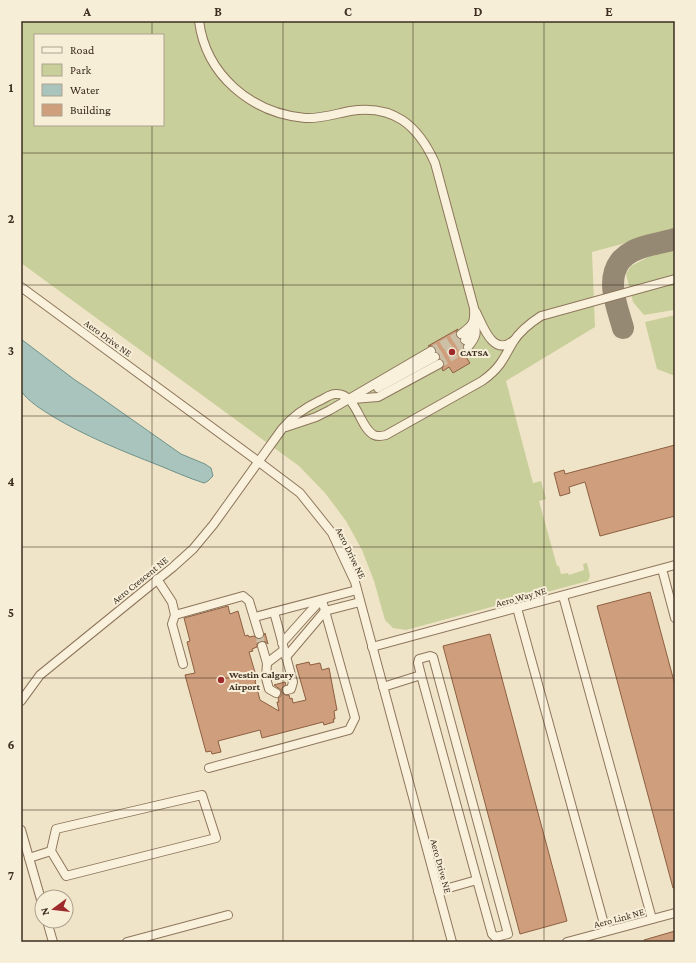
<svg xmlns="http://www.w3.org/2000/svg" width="696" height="963" font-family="'Crimson Pro',serif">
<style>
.green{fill:#c9cf9b;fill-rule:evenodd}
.water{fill:#a9c4bc;stroke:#6f938a}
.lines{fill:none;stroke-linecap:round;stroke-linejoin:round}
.taxiway{stroke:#968974;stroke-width:22}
.building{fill:#cf9f7d;stroke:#8d5f41}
.minor-tunnel{stroke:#ccc0a6;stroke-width:8;stroke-dasharray:8 4;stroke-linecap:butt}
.minor-casing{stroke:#8d765c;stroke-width:10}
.minor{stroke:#faf1dc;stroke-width:8}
.grid{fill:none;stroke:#3d2e20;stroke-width:1;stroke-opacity:0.55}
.poi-dot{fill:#9e2a2b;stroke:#f7eed8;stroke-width:1.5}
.labels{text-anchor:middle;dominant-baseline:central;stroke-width:4;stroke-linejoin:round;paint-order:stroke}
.street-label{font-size:10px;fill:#3d2e20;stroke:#f7eed8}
.poi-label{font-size:10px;font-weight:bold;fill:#3d2e20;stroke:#f7eed8;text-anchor:start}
.neatline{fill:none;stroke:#3d2e20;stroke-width:1.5}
.grid-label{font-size:13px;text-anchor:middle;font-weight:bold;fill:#3d2e20}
</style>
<rect width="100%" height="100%" fill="#f0e4c8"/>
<g class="green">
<path d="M21,21h654v209l-83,22 3,75 -89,54 27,102 8,-2 5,18 -7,2 18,65h2l2,8 7,-1 1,2 15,-5 -1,-6 4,-1 3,13 -2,5 -182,49 -13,-2 -8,-8 -11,-39 -12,-31 -16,-29 -21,-28 -26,-27 -278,-203zM35,35h128v90h-128z"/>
<path d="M675,249v64l-1,-3 -30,5 -11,-13 -7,-28 5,-8 23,-12z"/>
<path d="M675,315v61l-18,-7 -12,-47z"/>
</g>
<path class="water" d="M21,339l54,41 15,10 91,64 24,10 6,4 2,8 -5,5 -4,2c-16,-5 -31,-12 -46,-18 -36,-14 -73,-29 -106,-49 -11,-7 -23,-14 -31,-25z"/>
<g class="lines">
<path class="taxiway" d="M623,328c-6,-22 -18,-48 -2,-68 3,-3 8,-7 12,-9 11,-6 30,-8 42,-12"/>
</g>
<g class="building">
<path d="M458,329l-2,3v3l7,10v4l4,3 4,-1 2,3 -7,3 4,6 -17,10 -4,-6 -6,4 -1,-2 2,-5v-3l-4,-2v-5l-4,-2 -2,-6h-6z"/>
<path d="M675,445v71l-75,20 -15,-54 -16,5 1,6 -10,3 -6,-23 10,-3 1,4z"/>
<path d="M650,592l25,93v203h-2l-76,-282z"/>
<path d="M228,606l2,8 8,-3 7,25 3,-1 1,2 5,-1 2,2 4,1 3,-2 2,-4 3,11 -4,-3h-4l-3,3v3l-5,2 1,2 -4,1 8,27 -2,2 5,19 19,11 -2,-9h2l-1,-4 3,-2v-6l-7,-5 11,-3 1,3 -4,3v4l3,3h4l1,4 2,-1 1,5 13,-3 -10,-35 13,-3 1,3 10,-2 2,7 7,-2 8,42 -3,1 1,8h-2l1,3 -10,3 -1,-3 -61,16 -2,-8 -42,11 3,11 -9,2 -1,-3 -5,1 -21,-77 10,-2 -8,-31 3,-1 -6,-23z"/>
<path d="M490,634l77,287 -47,13 -77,-288z"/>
<path d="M675,931v11h-31v-2z"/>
</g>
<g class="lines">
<g class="minor-tunnel">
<path d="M431,351l30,-17"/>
<path d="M435,357l30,-17"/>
<path d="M439,364l29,-17"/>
<path d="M259,634l3,12"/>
</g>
<g class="minor-casing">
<g id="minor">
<path d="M199,21c7,54 52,92 106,97 15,1 30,-4 45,-7 43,-7 68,14 85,52l39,145c1,15 -1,17 -13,26"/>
<path d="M21,287l238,175 41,31 32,40 23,49 97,360"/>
<path d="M476,312c7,14 17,45 37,29"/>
<path d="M465,340l7,-10 1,-4"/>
<path d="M468,347c9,-11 9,-14 6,-28"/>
<path d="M378,388l57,-31"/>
<path d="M353,399l25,-2 61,-33"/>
<path d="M286,427l30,-10 14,-7 101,-59"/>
<path d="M662,569l13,49"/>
<path d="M157,579l15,23 3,13"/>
<path d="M563,596l89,323"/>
<path d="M517,608l89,323"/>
<path d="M274,612l19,70 -2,7 -4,1"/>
<path d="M255,617l102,-27"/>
<path d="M282,643l25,-28 14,-15"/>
<path d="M262,646l5,17 -1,15 3,11 7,4"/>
<path d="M372,647l303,-82"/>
<path d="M286,657l39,-46 35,-9"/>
<path d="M267,663l17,-13"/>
<path d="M183,664l-11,-40 3,-9 68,-19 6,5 10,33"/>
<path d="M421,675l56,205"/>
<path d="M383,687l38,-12 -3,-12 1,-4 11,-3 3,1 75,277 -13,3 -3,-3 -15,-54 -39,11"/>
<path d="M21,701l19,-26 133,-108 20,-18 20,-24 69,-96c10,-12 22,-21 37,-28 5,-2 11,-7 16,-7 22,-2 24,34 39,41 4,2 8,1 12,0l96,-54c7,-5 13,-10 18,-17 5,-7 9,-15 13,-22 7,-11 17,-19 28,-26l134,-37"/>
<path d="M209,768l140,-38 6,-12 -33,-118"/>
<path d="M21,830l21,73"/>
<path d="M29,858l22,-7 15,25 150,-38 -14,-43 -146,34 -5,22"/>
<path d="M47,921l6,21"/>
<path d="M127,942l101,-27"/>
<path d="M567,942l108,-29"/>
</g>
</g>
<use href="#minor" class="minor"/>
</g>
<path class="grid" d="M152,21v14M283,21v921M413,21v921M544,21v921M152,125v817M21,153h654M21,285h654M21,416h654M21,547h654M21,678h654M21,810h654"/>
<g class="poi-dot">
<circle cx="452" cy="352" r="4"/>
<circle cx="221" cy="680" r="4"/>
</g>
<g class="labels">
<g class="street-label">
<text transform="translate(108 338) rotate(36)">Aero Drive NE</text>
<text transform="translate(351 553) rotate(64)">Aero Drive NE</text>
<text transform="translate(140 580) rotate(-39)">Aero Crescent NE</text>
<text transform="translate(521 597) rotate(-15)">Aero Way NE</text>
<text transform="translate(441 866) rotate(75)">Aero Drive NE</text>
<text transform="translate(619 918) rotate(-15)">Aero Link NE</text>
</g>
<g class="poi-label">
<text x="460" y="352">CATSA</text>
<text x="229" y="674">Westin Calgary<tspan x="229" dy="12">Airport</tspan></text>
</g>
</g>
<rect width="696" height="963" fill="none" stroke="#f7eed8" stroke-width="44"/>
<rect x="34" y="34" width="130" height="92" fill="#f7eed8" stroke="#ada18e"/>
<rect x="42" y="47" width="20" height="6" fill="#faf1dc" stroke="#ada18e"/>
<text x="70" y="54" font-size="12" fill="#3d2e20">Road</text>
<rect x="42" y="64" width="20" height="12" fill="#c9cf9b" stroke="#ada18e"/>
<text x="70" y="74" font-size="12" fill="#3d2e20">Park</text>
<rect x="42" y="84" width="20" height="12" fill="#a9c4bc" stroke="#ada18e"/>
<text x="70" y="94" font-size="12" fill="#3d2e20">Water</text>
<rect x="42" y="104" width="20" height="12" fill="#cf9f7d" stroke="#ada18e"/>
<text x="70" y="114" font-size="12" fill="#3d2e20">Building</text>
<g transform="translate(54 909) rotate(255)"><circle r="19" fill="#f7eed8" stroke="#ada18e"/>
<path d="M0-3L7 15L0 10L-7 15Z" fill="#9e2a2b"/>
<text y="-6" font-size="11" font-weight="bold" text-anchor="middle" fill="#3d2e20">N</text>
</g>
<rect x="22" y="22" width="652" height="919" class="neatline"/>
<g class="grid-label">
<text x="87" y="16">A</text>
<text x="218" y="16">B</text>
<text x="348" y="16">C</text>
<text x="478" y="16">D</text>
<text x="609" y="16">E</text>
<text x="11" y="92">1</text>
<text x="11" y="223">2</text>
<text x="11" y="355">3</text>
<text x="11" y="486">4</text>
<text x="11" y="617">5</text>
<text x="11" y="749">6</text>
<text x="11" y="880">7</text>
</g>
</svg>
